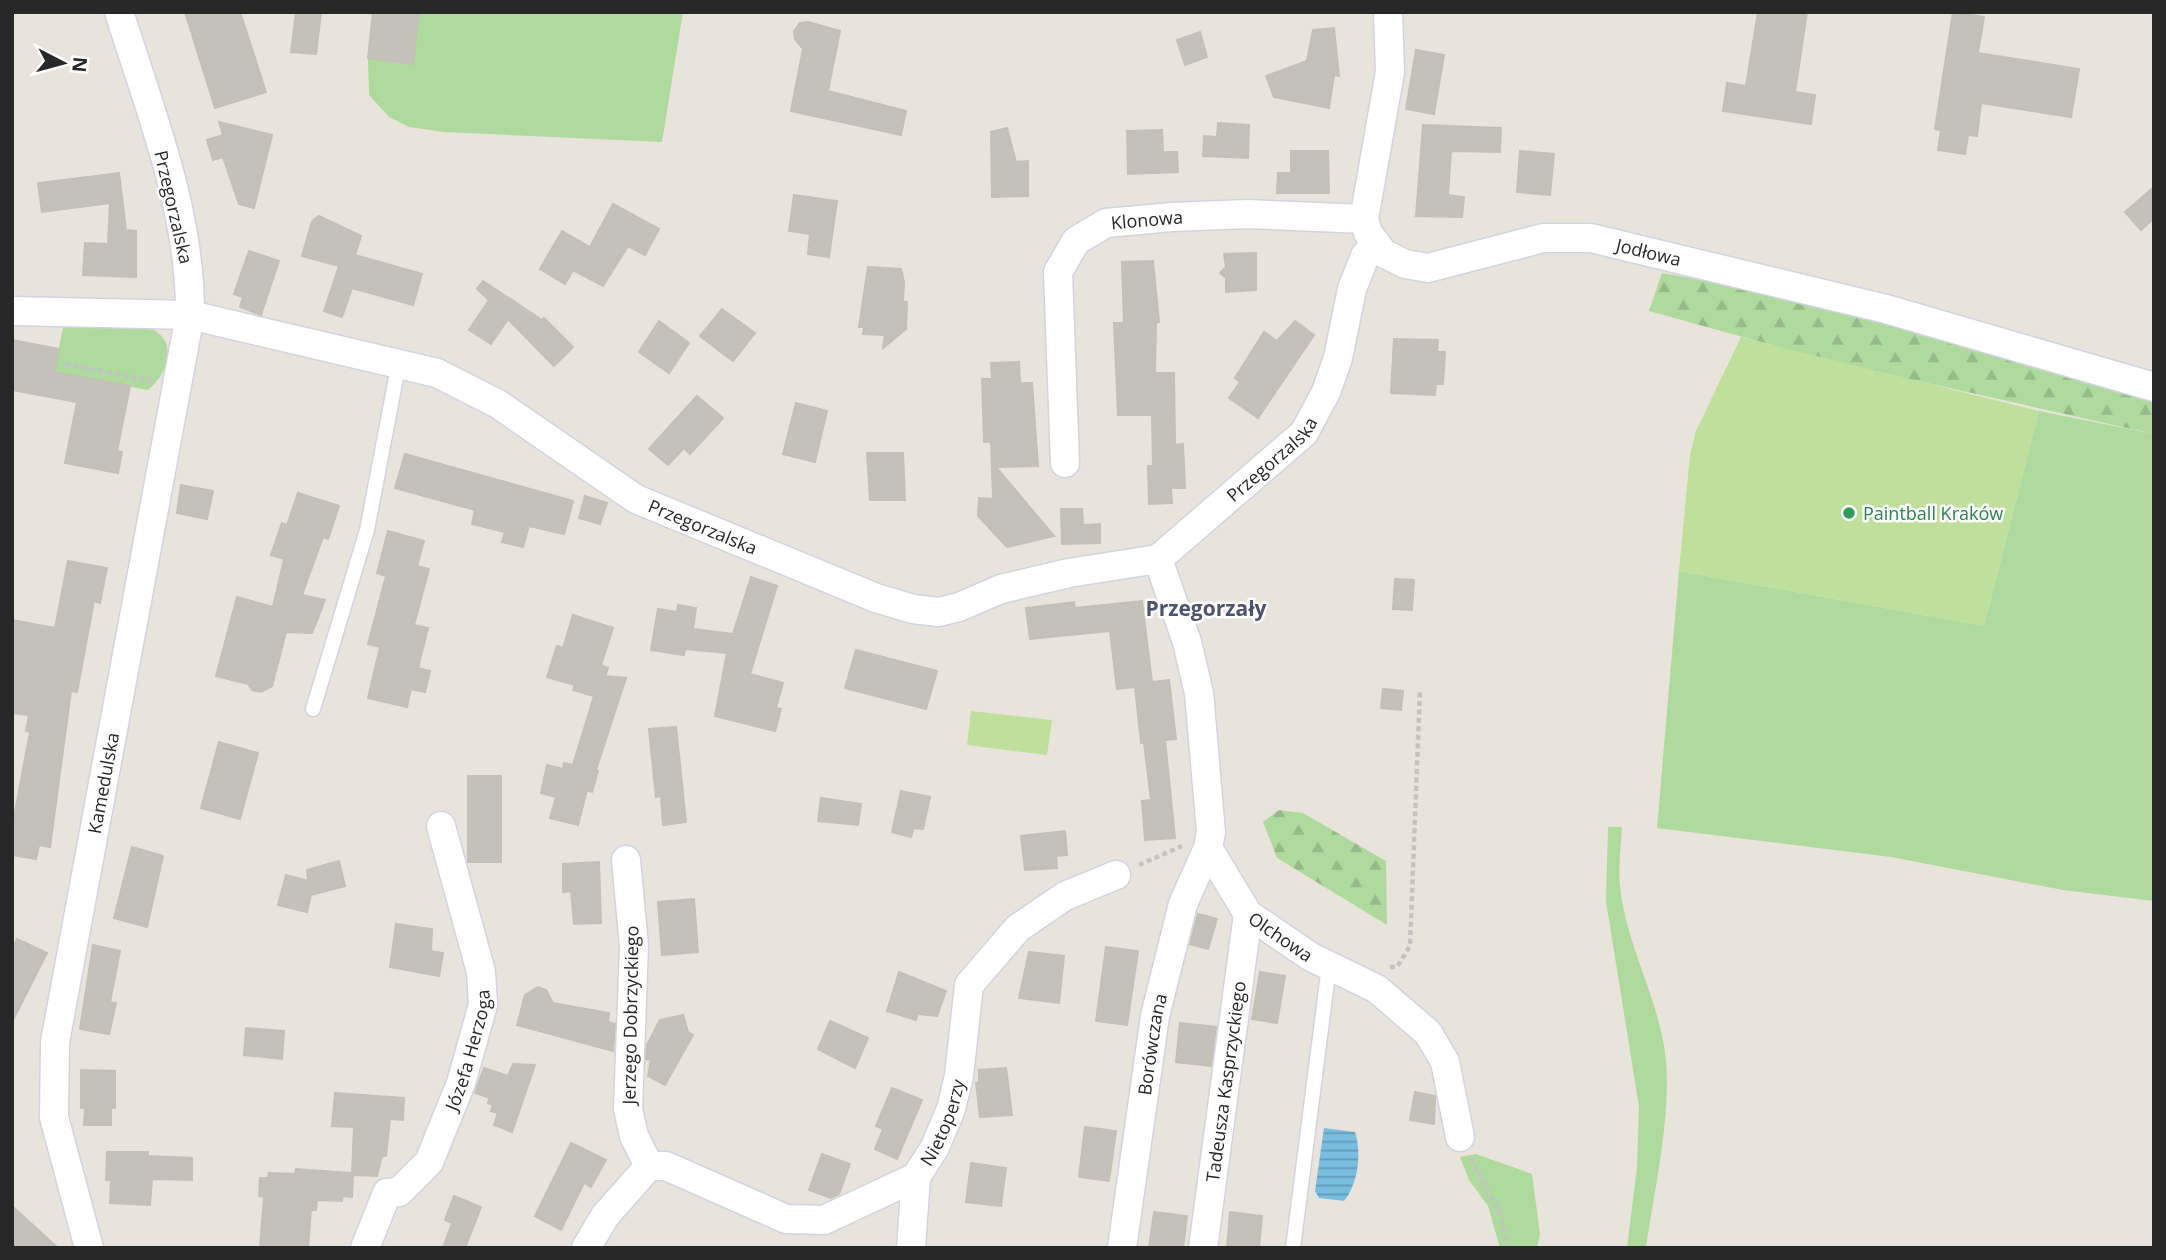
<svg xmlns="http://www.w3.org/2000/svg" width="2166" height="1260" font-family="'Open Sans',sans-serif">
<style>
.grass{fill:#aeda9e}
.forest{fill:url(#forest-firs)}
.pitch{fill:#bee09a}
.water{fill:url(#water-rules)}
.building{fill:#c4c1bb;stroke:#c4c0b5;stroke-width:2}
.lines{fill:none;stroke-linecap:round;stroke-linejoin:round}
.service-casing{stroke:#d1d3e0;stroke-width:17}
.minor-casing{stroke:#d1d3e0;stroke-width:31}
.path{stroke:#c3c3c3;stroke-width:4.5;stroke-dasharray:5 3.5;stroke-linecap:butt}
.service{stroke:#fff;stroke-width:14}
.minor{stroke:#fff;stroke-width:28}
.leisure-dot{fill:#2e9e5b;stroke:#fff;stroke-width:2.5}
.labels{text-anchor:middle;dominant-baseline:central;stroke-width:5;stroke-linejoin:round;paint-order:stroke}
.street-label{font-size:18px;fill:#282828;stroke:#fff}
.leisure-label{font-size:18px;fill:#27864d;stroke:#fff;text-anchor:start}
.quarter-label{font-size:21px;font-weight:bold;fill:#4e5273;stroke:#fff}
</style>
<defs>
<pattern id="forest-firs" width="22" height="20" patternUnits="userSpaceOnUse" patternTransform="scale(1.75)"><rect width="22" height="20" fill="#aeda9e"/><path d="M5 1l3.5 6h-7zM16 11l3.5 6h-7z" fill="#96bb88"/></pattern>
<pattern id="water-rules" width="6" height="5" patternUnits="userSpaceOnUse" patternTransform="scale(1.75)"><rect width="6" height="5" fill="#79bee0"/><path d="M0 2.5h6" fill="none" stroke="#639ab6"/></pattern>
</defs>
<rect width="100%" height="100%" fill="#e9e4db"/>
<g class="grass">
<path d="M419,12h264l-21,130 -218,-10 -35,-5 -20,-10 -20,-22 -1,-37 44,5z"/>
<path d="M64,322l90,8c25,15 12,45 -6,60l-94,-17z"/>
<path d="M2039,411l115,23v467l-91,-11 -172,-33 -234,-29 22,-257 305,55z"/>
<path d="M1608,827h14c-1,19 -4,40 -2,59 6,61 41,115 46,176 5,55 -12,130 -20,186h-19l10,-81 2,-60 -33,-206z"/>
<path d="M1476,1154l56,20 8,60 -3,14h-37l-12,-42 -19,-26 -9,-23z"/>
</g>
<g class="forest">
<path d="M1662,273l139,25 353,99v37l-321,-72 -184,-51z"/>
<path d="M1279,810l24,3 83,48 1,64 -110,-67 -14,-36z"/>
</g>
<g class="pitch">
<path d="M1741,337l298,74 -55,215 -305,-55 11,-116 6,-24z"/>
<path d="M971,711l81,9 -5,35 -80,-10z"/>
</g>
<path class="water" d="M1324,1128l31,4c7,21 3,52 -11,69l-25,-3 -4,-7z"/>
<g class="building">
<path d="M185,12h55l26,80 -51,16z"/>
<path d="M296,12h25l-5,42 -25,-2z"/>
<path d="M373,12h46l-6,52 -45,-6z"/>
<path d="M1758,12h49l-12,80 20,3 -4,29 -88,-13 4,-28 19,3z"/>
<path d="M1953,12l31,5 -6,36 101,16 -8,48 -90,-14 -4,33 -9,-1 -3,19 -27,-4 3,-20 -6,-1z"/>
<path d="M808,22l32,9 -12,60 78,20 -5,24 -110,-24 12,-62 -8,-10 -1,-8 6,-8z"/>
<path d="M1334,28l5,48 -5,-1 -5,33 -55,-11 -8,-21 41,-15 6,-31z"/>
<path d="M1200,32l7,25 -22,8 -8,-25z"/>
<path d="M1416,50l28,5 -10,59 -28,-5z"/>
<path d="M219,122l53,13 -18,73 -15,-4 -16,-47 -10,3 -6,-20 16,-5z"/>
<path d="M1218,123l31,2 -1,33 -45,-2 1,-20 13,1z"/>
<path d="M1423,125l78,3 -1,24 -49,-1 -3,44 16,2 -2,20 -46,-1z"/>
<path d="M1007,128l9,34 12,-1v35l-36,1 -1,-65z"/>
<path d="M1162,130l1,22h14l1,20 -50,2 -1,-43z"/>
<path d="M1291,151h37l1,42h-52l1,-20h13z"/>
<path d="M1520,151l34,3 -4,41 -33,-3z"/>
<path d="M119,173l7,57 10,1v46l-53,-2 2,-32 23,1 2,-41 -68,9 -4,-29z"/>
<path d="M2154,187v31l-13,12 -16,-18z"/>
<path d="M794,195l43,6 -8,56 -21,-3 2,-20 -21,-3z"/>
<path d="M613,204l46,25 -14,26 -17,-9 -25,40 -30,-16 -8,14 -25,-15 22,-38 28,16z"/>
<path d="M319,216l42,20 -6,19 67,19 -9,31 -61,-17 -10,29 -18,-6 15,-45 -37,-10 10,-35z"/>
<path d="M249,251l30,10 -18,54 -21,-8 3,-10 -9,-3z"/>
<path d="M1256,253v37l-30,2v-14l-6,-5 6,-6 -2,-13z"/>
<path d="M1153,261l6,61h-3l-1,51h19l1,72 8,-1 2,44h-14l1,15 -23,1 -1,-38h5l-1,-51h-34l-4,-92h10l-2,-61z"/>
<path d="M868,267l33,2 3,13 -1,20h4l-1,27 -23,19 2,-13 -22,-1 1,-7h-5z"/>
<path d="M483,281l59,39 2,-2 29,29 -19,19 -46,-47 -17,25 -22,-14 20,-30 -12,-11z"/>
<path d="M722,309l33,24 -22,28 -33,-25z"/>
<path d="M659,321l30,22 -20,30 -30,-21z"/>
<path d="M1295,321l19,14 -56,83 -29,-20 11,-16 -5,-4 29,-46 13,9z"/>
<path d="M1394,339l44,1 -1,12h8l-2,32h-7l-1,11 -44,-2z"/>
<path d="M12,340l47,9 -5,23 76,14 -13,65 5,1 -4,21 -53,-10 12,-61 -65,-12z"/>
<path d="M1019,362l1,21h12l6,83 -42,1 58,69 -47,11 -29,-31 1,-18 14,1 -2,-57h-7l-2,-63h10l-1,-16z"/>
<path d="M697,396l26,22 -33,36 -6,-6 -16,17 -19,-16z"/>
<path d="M796,403l31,8 -12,51 -32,-8z"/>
<path d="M867,453h36l2,47h-35z"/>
<path d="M405,454l168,47 -9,33 -35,-8 -6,21 -21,-5 3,-10 -33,-8 3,-14 -80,-22z"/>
<path d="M181,485l32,6 -6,28 -30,-6z"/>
<path d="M298,493l41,13 -11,33 -5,-2 -21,58 23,5 -13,33 -26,-1 -14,54 -11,6 -9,-2 -4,-6 -32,-8 21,-79 36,10 11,-48 -13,-4 11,-32 5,2z"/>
<path d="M585,496l22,7 -7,21 -21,-6z"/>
<path d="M1061,509h21l1,16 17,-1v19l-38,1z"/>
<path d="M388,531l36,10 -7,25 12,3 -15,56 14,3 -10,40 12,3 -5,21 -14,-3 -4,18 -39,-9 12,-51 -12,-3 18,-68 -9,-3z"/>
<path d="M68,561l39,7 -7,35 -6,-2 -17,91 -6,-1 -21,156 -11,-2 -3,14 -24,-4v-27l18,-96 -4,-1 3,-16 -17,-2v-93l43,8z"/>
<path d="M751,577l26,9 -27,88 33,9 -7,25 5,1 -6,22 -60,-15 12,-63 -42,-4 -1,6 -33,-5 7,-41 19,3 1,-7 18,3 -3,21 40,5z"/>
<path d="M1395,579l19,1 -2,30 -19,-1z"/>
<path d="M1142,601l10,81 17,-2 7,59 -11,1 10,98 -30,2 -3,-39 9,-1 -7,-57h-3l-6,-56 -18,2 -7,-58 -80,8 -4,-31 48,-6 1,6z"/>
<path d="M573,615l40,13 -12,37 7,3 -3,8 21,2 -30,92 2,1 -6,21 -5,-2 -9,35 -28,-7 6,-21 -15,-4 6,-28 16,4 1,-6 9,2 21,-69 -21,-6 2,-5 -28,-8 10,-31 6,2z"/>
<path d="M856,650l81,21 -11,38 -81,-21z"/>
<path d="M1383,689l20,2 -2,19 -20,-2z"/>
<path d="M676,727l10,95 -23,3 -2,-29 -5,1 -7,-68z"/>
<path d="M219,742l39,11 -18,66 -39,-11z"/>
<rect x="468" y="776" width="33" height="86"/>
<path d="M901,791l29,6 -7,32 -9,-1 -3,9 -19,-5z"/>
<path d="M821,798l40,6 -3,21 -40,-4z"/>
<path d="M1065,831l2,24 -11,1 1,12 -32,2 -4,-34z"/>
<path d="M132,847l31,9 -16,71 -33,-9z"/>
<path d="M339,861l6,25 -34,9 -4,17 -29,-7 8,-30 22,6 -1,-11z"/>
<path d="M599,862l2,61 -27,1 -3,-33 -8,1v-28z"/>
<path d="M694,899l4,53 -36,3 -4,-53z"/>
<path d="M1198,914l19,5 -9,30 -18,-5z"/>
<path d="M396,924l36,5 -1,22 12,2 -4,23 -49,-9z"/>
<path d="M17,939l30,14 -35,69v-72z"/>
<path d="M93,945l27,6 -10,51 6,1 -7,31 -29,-5z"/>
<path d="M1106,947l32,4 -11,74 -31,-4z"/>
<path d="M1029,952l35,4 -5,47 -40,-5z"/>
<path d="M899,972l47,19 -9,25 -19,-2 -2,6 -29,-9z"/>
<path d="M1260,972l25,4 -8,47 -25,-4z"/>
<path d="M538,987l8,3 7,13 56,10 -1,9 7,2 -2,27 -96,-26 8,-30z"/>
<path d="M683,1015l5,17 5,3 -28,50 -17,-9 3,-16 -5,-1 1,-14 13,-25z"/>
<path d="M830,1021l38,17 -13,30 -37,-19z"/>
<path d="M1180,1023l36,4 -5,39 -35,-4z"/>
<path d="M246,1028l38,3 -2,28 -38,-4z"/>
<path d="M513,1064l22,1 -23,67 -18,-7 4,-12 -7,-2 2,-6 -5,-2 2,-5 -15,-5 9,-25 24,8z"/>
<path d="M1006,1068l6,47 -32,2 -4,-34h3v-13z"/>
<path d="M81,1070l34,1v37h-4v17h-27l1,-17h-4z"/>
<path d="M892,1088l30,12 -25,59 -22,-10 8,-20 -7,-3z"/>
<path d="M1415,1092l20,4 -1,28 -24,-4z"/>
<path d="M335,1093l69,5 -1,22 -13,-1 -4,37h-4l-5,20 -24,-1 -1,22 -9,-1 -1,5 -25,-1 -1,10h-5l-3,38h-48l4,-51 -5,-1 1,-18h8l1,-5 26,1 1,-5 56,4 2,-46 -22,-1z"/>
<path d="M1085,1127l31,4 -7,50 -30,-4z"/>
<path d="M571,1143l35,17 -15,27 -7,-4 -23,47 -26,-14z"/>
<path d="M107,1152h41v4l44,2v22l-40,-1 -2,26 -40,-2 1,-23h-5z"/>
<path d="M822,1154l28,10 -11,30 -8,4 -22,-8z"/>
<path d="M971,1163l35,5 -5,38 -35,-4z"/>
<path d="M454,1196l27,11 -16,41h-22l9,-25 -7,-3z"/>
<path d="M12,1206l46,42h-46z"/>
<path d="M1154,1212l33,4 -4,32h-34z"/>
<path d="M1230,1212l32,4 -3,32h-32z"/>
</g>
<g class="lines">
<g class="service-casing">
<g id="service">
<path d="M313,709l54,-179 32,-168"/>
<path d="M1293,1248l36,-282"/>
</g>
</g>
<g class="minor-casing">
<g id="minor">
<path id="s1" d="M1388,12l2,60 -26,147 4,14 15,20 22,11 23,4 115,-30h48l295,71 268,78"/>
<path id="s2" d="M12,311l178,4 247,58 61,31 138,95 240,99 37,11 26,3 20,-5 42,-18 68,-16 89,-14 146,-126 22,-41 12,-34 14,-69 13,-33 10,-12"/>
<path id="s3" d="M1065,463l-7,-191 18,-31 30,-18 66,-6 76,-3 116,5"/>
<path id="s4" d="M1208,848l40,66 63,43 66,32 51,44 17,29 15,75"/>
<path d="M626,860l8,86 -6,163 6,27 15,30"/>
<path id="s5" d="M89,1248l-35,-131 1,-75 135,-727c1,-103 -40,-205 -71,-303"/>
<path id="s6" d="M365,1248l22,-55 12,-1 30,-30 32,-79 22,-78 -2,-33 -40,-146"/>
<path id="s7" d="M586,1248l19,-32 44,-50h17l120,53 38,1 92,-43 19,-30 16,-38 8,-33 10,-91 49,-57 47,-32 51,-21"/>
<path d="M911,1248l5,-71"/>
<path id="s8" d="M1122,1248l33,-232 28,-112 25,-56 3,-16 -12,-139 -12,-51 -29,-83"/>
<path id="s9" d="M1203,1248l45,-334"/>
</g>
</g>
<g class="path">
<path d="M65,364l87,17"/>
<path d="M1139,865l43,-19"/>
<path d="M1390,967h7l13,-21 10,-257"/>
<path d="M1471,1158l28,54 9,36"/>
</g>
<use href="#service" class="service"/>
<use href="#minor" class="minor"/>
</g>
<circle class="leisure-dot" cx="1849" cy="513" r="7"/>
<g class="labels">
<g class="street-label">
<text transform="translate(174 207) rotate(77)">Przegorzalska</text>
<text stroke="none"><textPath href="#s3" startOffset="303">Klonowa</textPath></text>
<text stroke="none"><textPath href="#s1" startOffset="523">Jodłowa</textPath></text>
<text stroke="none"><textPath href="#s2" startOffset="1370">Przegorzalska</textPath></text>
<text stroke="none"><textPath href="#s2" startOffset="740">Przegorzalska</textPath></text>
<text stroke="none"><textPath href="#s5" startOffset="474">Kamedulska</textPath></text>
<text stroke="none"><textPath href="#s4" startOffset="117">Olchowa</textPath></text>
<text transform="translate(630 1015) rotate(-89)">Jerzego Dobrzyckiego</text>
<text stroke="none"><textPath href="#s8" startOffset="206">Borówczana</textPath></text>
<text stroke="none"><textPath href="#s6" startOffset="233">Józefa Herzoga</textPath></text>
<text stroke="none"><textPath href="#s9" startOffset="168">Tadeusza Kasprzyckiego</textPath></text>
<text stroke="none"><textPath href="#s7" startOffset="453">Nietoperzy</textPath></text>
</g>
<g class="leisure-label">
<text x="1863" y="513">Paintball Kraków</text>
</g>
<g class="quarter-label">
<text x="1206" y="608">Przegorzały</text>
</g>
</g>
<rect width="2166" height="1260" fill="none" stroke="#282828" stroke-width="28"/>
<g transform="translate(63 63) rotate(96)" stroke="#ffffff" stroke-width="5" paint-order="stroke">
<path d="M0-5L12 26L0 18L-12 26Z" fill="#282828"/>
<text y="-10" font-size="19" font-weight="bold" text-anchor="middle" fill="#282828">N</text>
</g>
</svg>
